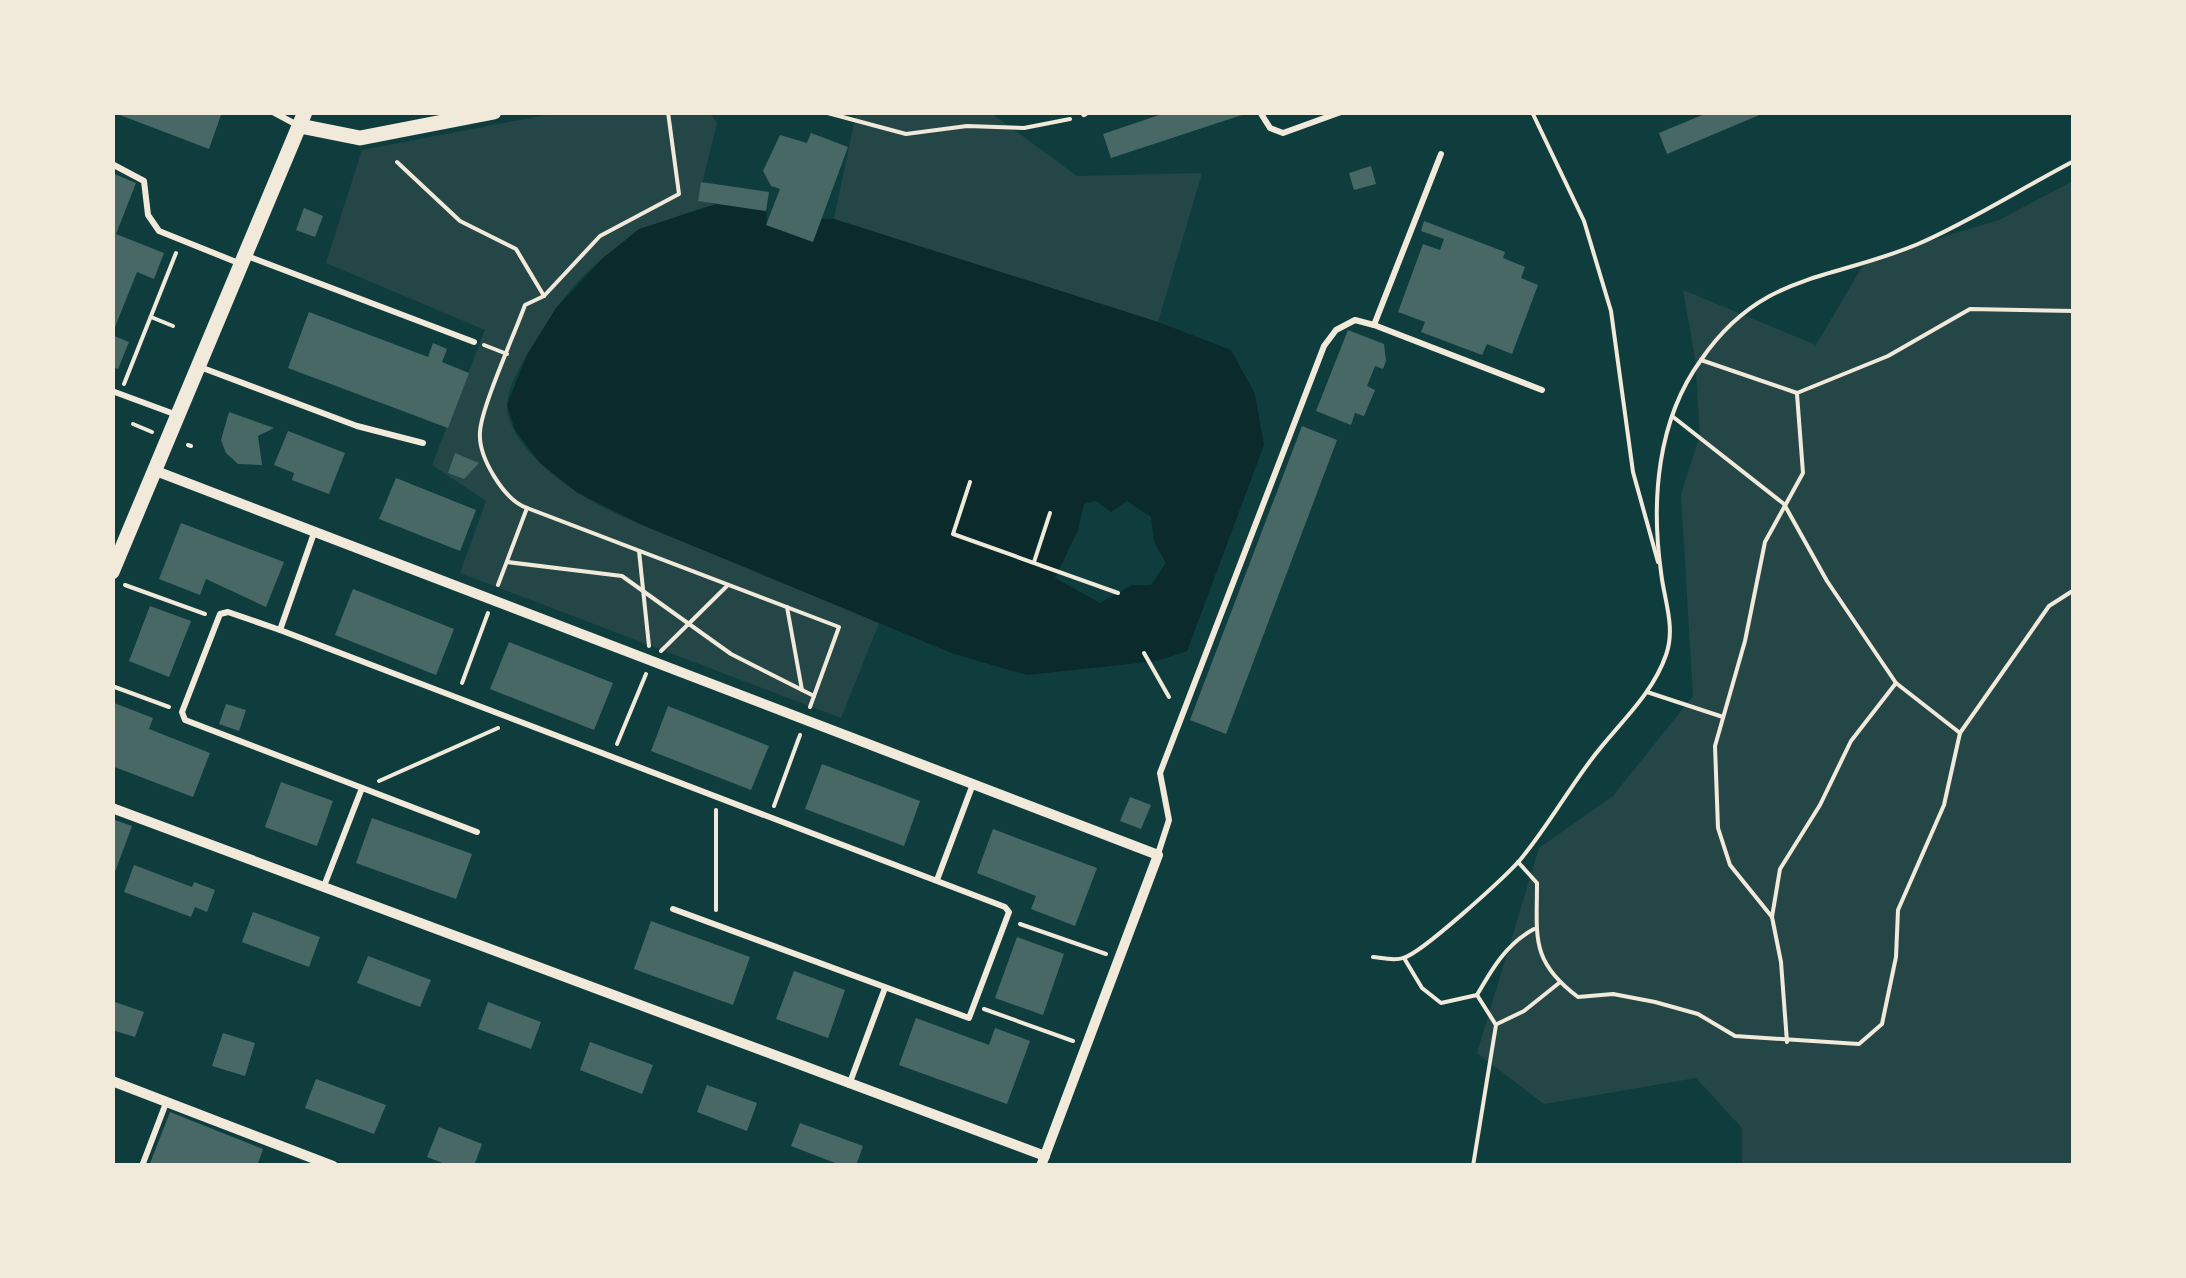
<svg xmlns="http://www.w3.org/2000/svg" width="2186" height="1278" font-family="'Crimson Pro',serif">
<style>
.green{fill:#244646}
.water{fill:#0a2a2b;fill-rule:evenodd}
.building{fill:#486865}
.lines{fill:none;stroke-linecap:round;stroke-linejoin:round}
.path{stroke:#f1e9da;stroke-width:4}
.service{stroke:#f1e9da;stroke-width:6}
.minor{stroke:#f1e9da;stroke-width:10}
.tertiary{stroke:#f1e9da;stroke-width:15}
</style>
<rect width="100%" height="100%" fill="#0f3d3e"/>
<g class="green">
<path d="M556,113h154l7,10 -19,77 19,4c-77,19 -133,56 -174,125 -12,20 -35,52 -36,76 0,35 45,70 70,87 38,25 84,40 126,57 59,24 118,49 176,74l-38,95 -381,-145 26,-72 -54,-36 53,-135 -159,-67 36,-113z"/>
<path d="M856,113h135l86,63 125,-3 -44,149 -324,-103z"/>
<path d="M2073,181v984h-331v-37l-46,-50 -152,26 -67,-51 62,-205 74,-52 80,-100 -12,-202 19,-59 -5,-77 -12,-68 133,55 50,-85 133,-40z"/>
</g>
<path class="water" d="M717,204l49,7 1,14 45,17 9,-23h13l324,103 73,28 24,44 9,51 -77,206 -30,10 -130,14 -73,-21 -314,-130 -62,-31 -38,-30 -25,-33 -8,-25 20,-50 29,-47 47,-50 36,-29zM1096,501l15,11 16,-11 24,16 3,25 12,21 -15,22h-19l-32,18 -45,-25 23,-48 6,-26z"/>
<g class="building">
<path d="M112,112h110l-13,37z"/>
<path d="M1168,112h80v1l-137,45 -8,-24z"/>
<path d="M1707,113h57l-97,41 -8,-21z"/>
<path d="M811,133l37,14 -35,95 -47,-17 14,-36 -9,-3 -8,-15 17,-36 27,8z"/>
<path d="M1371,166l5,18 -22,6 -5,-17z"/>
<path d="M112,173l24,10 -20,51 48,19 -10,26 -17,-7 -24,60z"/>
<path d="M701,182l68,10 -3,19 -68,-10z"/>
<path d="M304,208l19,8 -8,21 -19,-7z"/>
<path d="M1424,221l81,31 -2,6 22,9 -4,11 17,7 -26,69 -25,-10 -5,11 -61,-23 4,-10 -27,-10 25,-68 17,6 4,-11 -23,-8z"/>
<path d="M309,312l119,45 5,-14 14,6 -5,13 27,11 -21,55 -160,-60z"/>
<path d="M1348,330l36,14 2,17 -3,8 -8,-3 -8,20 8,4 -11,26 -9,-3 -4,12 -35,-14z"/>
<path d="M112,335l17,7 -11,27 -6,-2z"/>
<path d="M229,412l45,16 -16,8 4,29 -24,-1 -12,-11 -5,-13z"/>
<path d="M1302,426l35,14 -111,294 -36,-14z"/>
<path d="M288,431l57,22 -16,41 -37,-14 2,-7 -20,-8z"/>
<path d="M455,453l24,10 -15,16 -16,-6z"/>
<path d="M396,478l80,32 -16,41 -81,-32z"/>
<path d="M181,523l103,39 -18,45 -60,-28 -6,16 -41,-16z"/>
<path d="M353,589l101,40 -18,46 -101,-40z"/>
<path d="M150,606l41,15 -22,56 -40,-16z"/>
<path d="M509,642l104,41 -19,47 -104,-41z"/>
<path d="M114,703l39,15 -4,11 61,24 -17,44 -81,-31z"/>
<path d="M226,704l20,6 -7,21 -20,-7z"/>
<path d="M668,706l101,40 -18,44 -100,-39z"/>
<path d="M822,764l98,37 -16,45 -99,-37z"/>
<path d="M281,782l52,19 -16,45 -52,-19z"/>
<path d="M1130,797l21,8 -10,24 -21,-8z"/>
<path d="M372,818l100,36 -16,45 -100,-36z"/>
<path d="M112,819l20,7 -19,51h-1z"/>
<path d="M993,829l104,39 -22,58 -44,-17 5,-13 -59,-23z"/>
<path d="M134,865l58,22 2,-5 21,8 -8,22 -12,-5 -4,10 -67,-25z"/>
<path d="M253,912l67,25 -11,30 -67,-25z"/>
<path d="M651,921l99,36 -17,48 -99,-36z"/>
<path d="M1017,937l47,17 -21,61 -48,-17z"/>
<path d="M368,956l63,24 -11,27 -63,-24z"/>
<path d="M794,971l51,19 -17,48 -52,-19z"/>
<path d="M112,1001l32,11 -9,25 -23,-7z"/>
<path d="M488,1002l53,20 -10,27 -53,-20z"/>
<path d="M916,1018l73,27 6,-17 35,13 -23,63 -108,-39z"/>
<path d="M223,1033l32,10 -10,33 -33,-10z"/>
<path d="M590,1042l63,23 -11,29 -62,-24z"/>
<path d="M316,1079l70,26 -12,29 -69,-26z"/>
<path d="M707,1085l50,18 -10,28 -50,-19z"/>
<path d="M170,1112l93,37 -6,17h-108z"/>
<path d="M800,1123l63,23 -7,20h-13l-52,-20z"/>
<path d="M439,1127l43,17 -8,22h-24l-23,-9z"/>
</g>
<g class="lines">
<g class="path">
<path d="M824,112l82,22 61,-8 57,2 46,-9"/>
<path d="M1532,112l52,109 27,90 22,161 25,90"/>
<path d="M397,162l63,59 56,28 28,47"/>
<path d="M151,317l22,9"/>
<path d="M484,345l23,9"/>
<path d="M1701,360c60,-88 129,-79 217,-116 53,-23 104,-56 156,-83"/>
<path d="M124,384l52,-131"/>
<path d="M1672,416l112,88 43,77 69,102 64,50"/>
<path d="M133,424l19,8"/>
<path d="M188,445l3,1"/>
<path d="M970,482l-17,52 165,59"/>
<path d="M527,508c-23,-8 -49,-51 -47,-76 1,-24 35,-99 45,-127l19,-9 56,-60 79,-42 -11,-82"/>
<path d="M639,551l10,95"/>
<path d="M507,562l115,14 109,78 83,42"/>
<path d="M1034,562l16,-49"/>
<path d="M125,585l80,29"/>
<path d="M498,585l29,-77 312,119 -29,80"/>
<path d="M787,607l15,83"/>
<path d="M661,651l67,-66"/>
<path d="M1144,653l25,44"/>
<path d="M462,683l26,-70"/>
<path d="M112,686l57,21"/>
<path d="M1647,692l76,25"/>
<path d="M617,744l29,-70"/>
<path d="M379,781l119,-53"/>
<path d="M774,806l26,-71"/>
<path d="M716,810v100"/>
<path d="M1518,862l19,21c0,54 -7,78 41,114l35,-3 42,8 43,12 37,22 124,8 23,-20 14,-67 2,-47 46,-105 16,-72 89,-127 25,-16"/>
<path d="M1772,917l-42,-52 -12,-37 -3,-82 30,-105 20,-99 38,-69 -6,-79"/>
<path d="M1020,924l86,30"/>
<path d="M1373,957c9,1 22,4 30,1 18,-4 102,-81 117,-98 26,-31 46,-67 71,-100 25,-34 61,-64 75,-105 10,-28 -2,-55 -5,-83 -10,-71 -4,-152 40,-212l96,33 91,-37 82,-47 104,2"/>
<path d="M1404,958l18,30 19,15 36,-8c15,-26 29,-51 57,-66"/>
<path d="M984,1009l89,32"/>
<path d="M1497,1024l27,-13 35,-28"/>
<path d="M1787,1042l-6,-80 -9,-45 8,-48 40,-64 31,-64 45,-58"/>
<path d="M1473,1166l23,-141 -19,-30"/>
</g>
<g class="service">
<path d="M273,112l26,14"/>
<path d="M1260,112l10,16 13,5 58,-21"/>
<path d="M1084,114l3,-2"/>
<path d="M112,164l32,17 4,34 11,16 82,33"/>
<path d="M247,256l227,86"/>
<path d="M1374,325l168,65"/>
<path d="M200,367l157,59 66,17"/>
<path d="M112,391l65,24"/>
<path d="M280,630l34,-97"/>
<path d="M477,832l-292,-112 -3,-8 38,-98 8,-2 52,18 725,277 4,5 -40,106 -296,-109"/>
<path d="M1158,854l11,-34 -9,-47 164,-427 12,-16 19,-10 19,5 67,-171"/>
<path d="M937,880l36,-96"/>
<path d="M324,886l38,-98"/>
<path d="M849,1085l36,-97"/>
<path d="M142,1166l24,-63"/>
</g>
<g class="minor">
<path d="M156,471l1002,384 -117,311"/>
<path d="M112,808l933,348"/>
<path d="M112,1081l221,85"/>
</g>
<g class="tertiary">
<path d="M300,126l60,12 134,-26"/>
<path d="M112,572l193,-460"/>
</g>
</g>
<rect width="2186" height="1278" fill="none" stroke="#f1e9da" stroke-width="230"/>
</svg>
